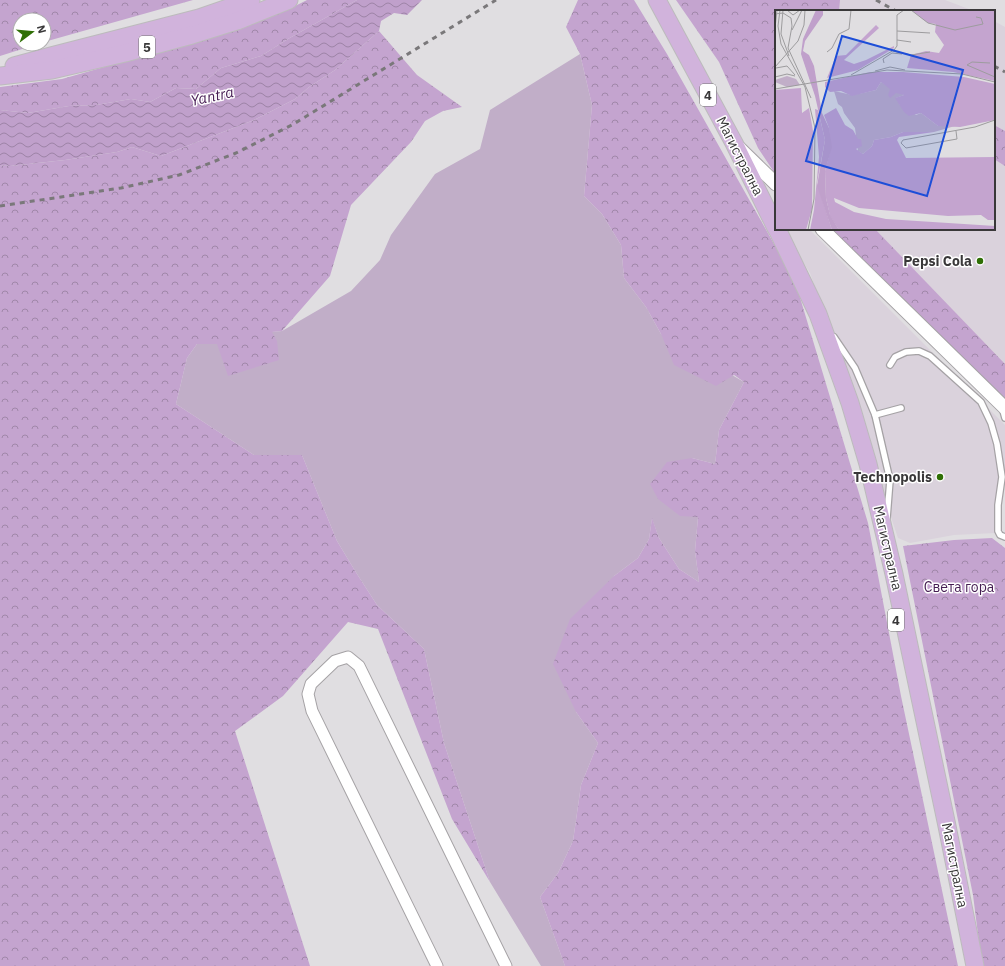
<svg xmlns="http://www.w3.org/2000/svg" width="1005" height="966" font-family="'IBM Plex Sans',sans-serif">
<style>
.built{fill:#dad2dc}
.grass{fill:#c1aec8}
.forest{fill:url(#forest-crowns)}
.water{fill:url(#water-waves)}
.lines{fill:none;stroke-linecap:round;stroke-linejoin:round}
.service-casing{stroke:#a5a2a5;stroke-width:8}
.minor-casing{stroke:#a5a2a5;stroke-width:13}
.tertiary-casing{stroke:#a5a2a5;stroke-width:15}
.primary-casing{stroke:#bcbbbc;stroke-width:19}
.service{stroke:#fff;stroke-width:5.5}
.minor{stroke:#fff;stroke-width:11}
.tertiary{stroke:#fff;stroke-width:13}
.primary{stroke:#d1b3dc;stroke-width:17}
.rail{stroke:#7a787a;stroke-width:3;stroke-dasharray:5 5;stroke-linecap:butt}
.poi-dot{fill:#2f6f05;stroke:#fff;stroke-width:1.5}
.labels{text-anchor:middle;dominant-baseline:central;stroke-width:3;stroke-linejoin:round;paint-order:stroke}
.shield{fill:#fff;stroke:#747474;stroke-width:1}
.shield-label{font-size:13px;font-weight:bold;fill:#393839}
.street-label{font-size:14px;fill:#393839;stroke:#fff}
.poi-label{font-size:14px;font-weight:bold;fill:#393839;stroke:#fff;text-anchor:end}
.park-label{font-size:14px;fill:#451d52;stroke:#fff}
.water-label{font-size:15px;font-style:italic;fill:#4a2157;stroke:#fff}
.inset-road{fill:none;stroke:#9d9c9e;stroke-width:1}
.view{fill:#1d4ed8;fill-opacity:0.15;stroke:#1d4ed8;stroke-width:2}
.inset-edge{fill:none;stroke:#393839;stroke-width:2}
</style>
<defs>
<pattern id="forest-crowns" width="20" height="18" patternUnits="userSpaceOnUse"><rect width="20" height="18" fill="#c4a4cf"/><path d="M2 6a3 3 0 1 1 6 0M12 15a3 3 0 1 1 6 0" fill="none" stroke="#a087a9"/></pattern>
<pattern id="water-waves" width="16" height="10" patternUnits="userSpaceOnUse"><rect width="16" height="10" fill="#c0a0cb"/><path d="M0 5q4-4 8 0t8 0" fill="none" stroke="#9d83a6"/></pattern>
</defs>
<rect width="100%" height="100%" fill="#e0dee1"/>
<g class="built">
<path d="M802,0h143l29,11h-180z"/>
<path d="M994,21l11,6v340l-143,-138h132z"/>
<path d="M783,229h26l196,196v47l-9,61 -42,2 -44,8 -12,-5 -18,-54 -21,-74 -49,-137z"/>
</g>
<path class="grass" d="M580,54l12,51 -8,91 18,18 19,31 3,33 22,29 15,27 83,48 -25,48 -4,34 -23,-6 6,59 -3,34 4,31 -20,-13 -20,-31 -7,-19 -3,20 -11,19 -24,18 -38,136 22,31 -17,42 -8,56 -15,32 -18,24 25,69h-24l-51,-84 -46,-139 -20,-94 -47,-44 -20,-31 -20,-33 -35,-86h-48l-78,-51 11,-46 10,-14h20l54,-12 11,-1 69,-40 29,-31 11,-25 44,-61 45,-25 10,-39z"/>
<g class="forest">
<path d="M0,0h193l-149,42v-22h-24v24h18l-38,12z"/>
<path d="M307,0h50l-69,39 -27,17 -40,12 -25,21 -20,-1 -26,14 -19,-3 -35,6 -27,1 -41,7 -28,-3v-23l62,-8 130,-37 101,-35z"/>
<path d="M578,0h56l33,54 128,227 73,242 33,173 57,270h-393l-25,-69 18,-24 15,-32 8,-56 17,-42 -22,-31 -23,-48 17,-45 44,-43 24,-18 11,-19 3,-21 7,20 20,31 20,13 -4,-31 3,-34 -18,-1 -22,-17 -8,-15 17,-22 25,-4 23,6 4,-34 25,-48 -10,-7 -18,11 -42,-21 -13,-31 -15,-27 -22,-29 -3,-33 -19,-31 -18,-18 8,-91 -12,-51 -14,-27z"/>
<path d="M676,0h164l-1,11h-63v164l-18,-27 -39,-86z"/>
<path d="M379,31l38,44 45,32 -19,4 -18,10 -14,21 -60,63 -21,71 -48,55 -10,1 5,9 2,19 -51,16 -11,-32h-20l-10,14 -11,46 78,51h48l35,86 20,33 20,31 47,44 20,94 46,139 -38,-63 -74,-190 -30,-7 -65,74 -48,35 75,235h-310v-801l10,1 55,-6 52,-8 15,-5 29,9 93,-36 41,-21 14,-12 26,-17z"/>
<path d="M994,125l11,6v35l-11,-7z"/>
<path d="M828,229h47l130,135v34z"/>
<path d="M992,538l13,10v418h-23l-9,-71 -70,-349 51,-6z"/>
</g>
<path class="water" d="M357,0h65l-15,15 -13,-2 -13,8 -2,10 -44,39 -26,17 -14,12 -41,21 -93,36 -29,-9 -15,5 -52,8 -55,6 -10,-1v-55l28,3 41,-7 27,-1 35,-6 19,3 26,-14 20,1 25,-21 40,-12 27,-17z"/>
<g class="lines">
<g class="service-casing">
<g id="service">
<path d="M834,337l21,31 20,47 15,65 -3,38"/>
<path d="M890,365l5,-8 11,-5 13,-1 11,5 51,46 10,21 6,21 5,33 -4,28v26l2,4 5,2"/>
<path d="M1002,407l3,11"/>
<path d="M875,415l26,-7"/>
</g>
</g>
<g class="minor-casing">
<path id="minor" d="M437,966l-125,-255 -4,-17 3,-10 24,-23 13,-4 11,9 147,300"/>
</g>
<g class="tertiary-casing">
<g id="tertiary">
<path d="M739,148l37,36"/>
<path d="M822,229l183,179"/>
</g>
</g>
<g class="primary-casing">
<g id="primary">
<path d="M657,0l77,143 42,85"/>
<path d="M14,66l37,-10 148,-38 52,-18"/>
<path d="M0,76l52,-6 73,-17 67,-18 45,-14 52,-21"/>
<path d="M777,229l41,85 32,89 18,61 26,110 53,252 28,140"/>
</g>
</g>
<use href="#service" class="service"/>
<use href="#minor" class="minor"/>
<use href="#tertiary" class="tertiary"/>
<use href="#primary" class="primary"/>
<g class="rail">
<path d="M876,0l20,11"/>
<path d="M994,66l11,6"/>
<path d="M0,206l121,-18 58,-13 57,-22 56,-28 204,-125"/>
</g>
</g>
<g class="poi-dot">
<circle cx="980" cy="261" r="4"/>
<circle cx="940" cy="477" r="4"/>
</g>
<g class="labels">
<g class="shield">
<rect x="139" y="36" width="16" height="22" rx="3"/>
<rect x="700" y="84" width="16" height="22" rx="3"/>
<rect x="888" y="609" width="16" height="22" rx="3"/>
</g>
<g class="shield-label">
<text x="147" y="47">5</text>
<text x="708" y="95">4</text>
<text x="896" y="620">4</text>
</g>
<g class="street-label">
<text transform="translate(740 156) rotate(63)">Магистрална</text>
<text transform="translate(888 548) rotate(77)">Магистрална</text>
<text transform="translate(955 865) rotate(79)">Магистрална</text>
</g>
<g class="poi-label">
<text x="972" y="261">Pepsi Cola</text>
<text x="932" y="477">Technopolis</text>
</g>
<g class="park-label">
<text x="959" y="587">Света гора</text>
</g>
<g class="water-label">
<text transform="translate(212 96) rotate(-12)">Yantra</text>
</g>
</g>
<g transform="translate(775 10)">
<rect width="220" height="220" fill="#e0dee1"/>
<path d="M12,66l9,3 4,6 -13,2 -12,-5v-2zM106,72l23,13 -8,3 4,7 16,10 5,-2 17,13h17l-21,6h-31l-12,5 -17,3 -2,6 -9,8 -5,-3 -3,-23 -11,-15 -2,-6 -4,-3 -4,-13 18,4 11,-2 13,-3z" fill="#c1aec8"/>
<path d="M136,0h84v71l-42,-9 -46,-4 4,-13 15,-4 13,2 5,-8 -9,-13 1,-8 -8,-1zM101,15l3,3 -35,32 10,4 12,-4 28,-14v2l-36,22 -31,8 9,-22 10,-1zM95,62h33l61,5 31,7v36l-35,7 -22,-1 -17,-13 -12,3 -5,-4 -9,-14 9,-3 -8,-2 -6,5 -2,-3 2,-6 -9,-7 -5,8 -24,6 -11,-5 -11,1 -5,-5v-5zM26,78l1,25 7,-5 4,23 -1,78 -6,21h-31v-140zM61,98l9,17 8,5 5,9h3l1,7 -6,3 7,5 9,-8 2,-6 17,-3 12,-5h31l-35,5 -2,3 9,18 89,-1v63h-7l-7,-5 -33,1 -89,-8 -25,-10 1,4 19,10 32,7 109,7v4h-156l-9,-14 -4,-18 -1,-27 5,-19 -1,-24 -5,-13zM40,99l3,1 7,30 -8,43 15,47h-22l4,-20 5,-53z" fill="#c4a4cf"/>
<path d="M41,0h7v5l-18,26 -2,10 6,4 5,11 8,47 7,15 3,19 -7,24 1,27 4,17 9,15h-7l-15,-44 8,-46 -10,-44 -14,-42 2,-15z" fill="#c0a0cb"/>
<path class="inset-road" d="M5,0l-2,16 3,18 24,43 10,41 -1,71 -6,31M8,0l-2,24 8,22M12,0l6,5 7,-5M136,0l17,13 27,7 28,-6 -2,-6 -5,-1M0,4l8,-1 8,5 1,8 -4,22 23,50M0,18l2,-18M17,20l10,-20M122,21l33,2M122,30l14,2M118,41l18,4 19,-3M52,42l5,-4 7,-14 10,-5 2,-19M109,53l-1,-4 9,-6 10,1M215,53l-18,-1 -5,3 28,12M0,57l23,-26 6,-16 1,-15M1,58l11,-2 8,9M100,61l15,-4 15,3M76,65l43,-25 3,-4v-31l7,-5M0,67l12,-3 8,2M0,79l112,-19 75,4 33,8M181,121l1,8 -51,9 -5,-5 2,-3 72,-13 20,-7"/>
<path class="view" d="M67,26l121,34 -36,126 -121,-35z"/>
<rect width="220" height="220" class="inset-edge"/>
</g>
<g transform="translate(32 32) rotate(74)"><circle r="19" fill="#ffffff" stroke="#b0afb0"/>
<path d="M0-3L7 15L0 10L-7 15Z" fill="#2f6f05"/>
<text y="-6" font-size="11" font-weight="bold" text-anchor="middle" fill="#393839">N</text>
</g>
</svg>
